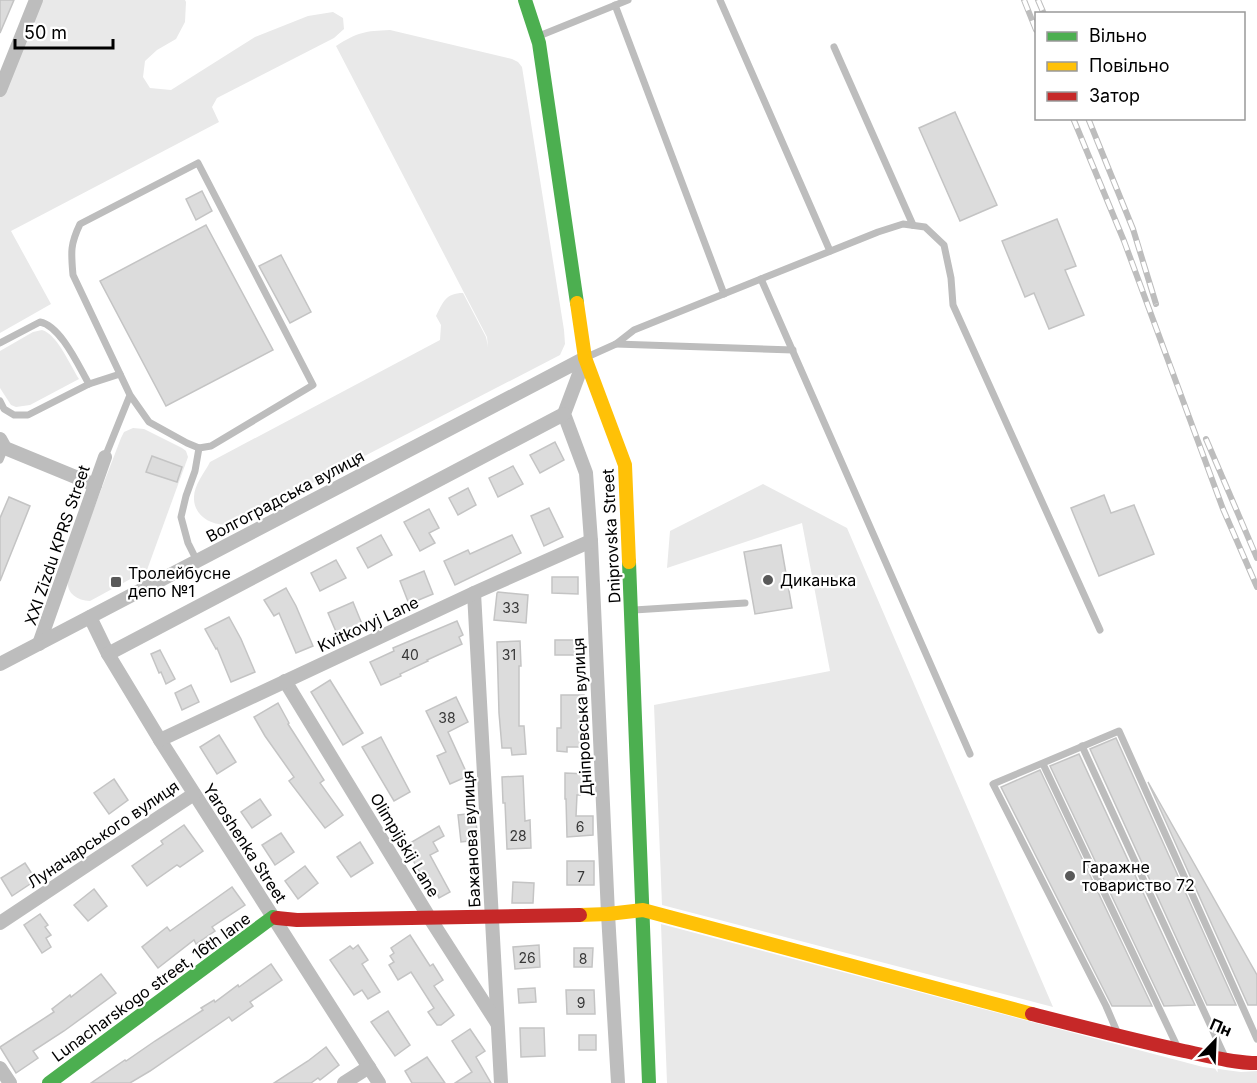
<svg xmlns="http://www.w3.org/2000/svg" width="1257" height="1083" font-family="Inter,sans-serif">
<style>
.green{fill:#e9e9e9}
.building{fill:#dcdcdc;stroke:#c4c4c4;stroke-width:1.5}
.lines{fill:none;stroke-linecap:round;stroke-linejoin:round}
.lane{stroke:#bdbdbd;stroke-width:7}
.street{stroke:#bdbdbd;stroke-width:14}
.fast{stroke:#4caf50;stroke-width:14}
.slow{stroke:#ffc107;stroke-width:14}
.jam{stroke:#c62828;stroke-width:14}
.rail-casing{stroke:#bdbdbd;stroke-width:6}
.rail{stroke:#fff;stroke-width:4;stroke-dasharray:11;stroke-linecap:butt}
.poi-dot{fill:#595959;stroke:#fff;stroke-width:2}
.labels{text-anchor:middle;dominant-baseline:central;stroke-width:4.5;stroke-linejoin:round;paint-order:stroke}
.number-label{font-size:14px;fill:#373737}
.street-label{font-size:16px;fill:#000;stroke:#fff}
.poi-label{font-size:16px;fill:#000;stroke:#fff;text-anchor:start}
</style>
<rect width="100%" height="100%" fill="#fff"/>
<g class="green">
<path d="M39,0h146l1,2 -1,20 -9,17 -19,11 -12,11 -2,16 7,11 21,2 84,-53 53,-21 25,-4 10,6 1,11 -10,9 -117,60 -5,9 7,15 -208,109 40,73 -51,29v-237z"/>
<path d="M390,30l122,29 6,3 4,5 42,263 1,14 -5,11 -323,167c-18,8 -44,-3 -43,-25 0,-12 11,-25 16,-35l230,-122 1,-15 -5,-9c7,-14 10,-23 27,-23l23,44 2,10 -1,-10 -151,-291c22,-14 29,-15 54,-16z"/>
<path d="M42,330c15,4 28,35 37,49l-49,26 -14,2 -5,-2 -11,-17v-37l33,-19z"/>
<path d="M133,428l11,1 38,19 4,3 2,6 -41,113 -57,31c-15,-1 -25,-9 -22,-25l53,-138 3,-6z"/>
<path d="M763,484l84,44 206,479 -391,-102 -8,-200 176,-34 -28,-148 -135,45 3,-37z"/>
<path d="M661,924l542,143 38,5 16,-1v12h-590z"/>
</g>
<g class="building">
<path d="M0,0h14l-14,33z"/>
<path d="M955,112l42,93 -37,16 -41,-93z"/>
<path d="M202,191l10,20 -16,9 -10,-21z"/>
<path d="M1057,219l19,47 -11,4 19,45 -35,14 -15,-36 -9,4 -23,-56z"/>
<path d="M206,225l67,125 -107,56 -66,-125z"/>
<path d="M281,255l30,57 -21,11 -31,-57z"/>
<path d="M555,442l9,18 -24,13 -10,-18z"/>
<path d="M152,456l30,11 -5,15 -31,-10z"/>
<path d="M513,466l10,18 -25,13 -9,-19z"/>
<path d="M468,488l8,17 -18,10 -9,-17z"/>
<path d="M1104,495l7,18 23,-8 20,49 -55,22 -28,-68z"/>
<path d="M9,497l21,9 -30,75v-63z"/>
<path d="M549,508l14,29 -19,9 -13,-30z"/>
<path d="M429,509l10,19 -10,5 6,10 -15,8 -16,-29z"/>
<path d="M381,535l11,20 -24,13 -11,-20z"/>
<path d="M512,535l9,18 -66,32 -11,-24 24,-11 2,4z"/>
<path d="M781,545l11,63 -37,6 -11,-62z"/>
<path d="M336,560l10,18 -26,13 -9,-18z"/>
<path d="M424,571l9,23 -24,10 -9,-23z"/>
<path d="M552,577h26v17l-26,-1z"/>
<path d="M286,588l10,18 17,40 -17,7 -17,-40 -5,3 -10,-16z"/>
<path d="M498,592l30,3 -2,28 -32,-3 3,-27z"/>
<path d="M353,602l9,22 -25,10 -9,-21z"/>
<path d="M229,617l12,22 14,33 -24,10 -14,-34 -1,1 -11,-20z"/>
<path d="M457,621l6,14 -4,2 3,7 -35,16 1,1 -28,13 1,2 -20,9 -11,-23 24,-11 -1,-3z"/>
<path d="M555,640h23l1,15h-24z"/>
<path d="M520,641l1,25h-2v60h5l2,28 -14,1 -1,-7h-9l-3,-35 -2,-71z"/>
<path d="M160,650l15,29 -9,5 -5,-12 -2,1 -8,-19z"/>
<path d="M330,680l33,53 -20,12 -32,-53z"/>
<path d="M191,685l8,17 -17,8 -7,-17z"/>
<path d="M561,695h23v52h-17v5l-10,-1v-23h4z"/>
<path d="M456,697l12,25 -20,10 20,44 -18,8 -13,-28 9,-4 -20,-41z"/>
<path d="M278,703l11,20 -1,1 36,56 -4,3 23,32 -18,13 -36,-47 5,-4 -29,-41 -11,-19z"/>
<path d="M219,735l17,27 -19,12 -17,-27z"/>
<path d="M381,737l29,55 -16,9 -32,-54z"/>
<path d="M1116,738l120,267h-29l-117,-256z"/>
<path d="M1079,754l116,251 -31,1 -114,-240z"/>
<path d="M1040,770l112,236h-40l-111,-219z"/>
<path d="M565,773l22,1 -1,16h-6v5h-3l-1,21h17v19l-26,2 -1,-38h-1z"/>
<path d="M523,776l2,45 5,-1 1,28 -24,1 -2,-46h-2l-1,-26z"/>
<path d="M114,779l14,21 -19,14 -15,-21z"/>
<path d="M1148,782l109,193v30h-9z"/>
<path d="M260,799l11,16 -19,13 -11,-16z"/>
<path d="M475,813l3,27 -17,2 -3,-27z"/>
<path d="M184,825l19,26 -23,16 -3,-2 -30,21 -15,-20 31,-22 -2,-3z"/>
<path d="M439,826l5,10 -11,6 5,9 -8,4 20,37 -11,6 -2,-5 -7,4 -10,-18 3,-1 -18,-32z"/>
<path d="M281,833l13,19 -19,13 -13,-20z"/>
<path d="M360,842l13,21 -22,14 -14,-20z"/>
<rect x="567" y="861" width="27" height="24"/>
<path d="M25,863l11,17 -24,16 -11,-18z"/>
<path d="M305,866l13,17 -20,16 -13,-18z"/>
<path d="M513,882l21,1 -1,20h-21z"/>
<path d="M232,887l13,18 -33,22 3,4 -19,13 -2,-4 -36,28 -16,-21 25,-20 3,4z"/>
<path d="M94,889l13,17 -19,15 -14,-16z"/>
<path d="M40,914l8,11 -3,2 6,8 -5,3 5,9 -9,6 -18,-28z"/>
<path d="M410,935l20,31 3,-2 10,16 -9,6 20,29 -13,10h-4l-9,-13 6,-4 -23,-36 -13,8 -9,-15 5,-3 -4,-6 4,-3 -3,-5z"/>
<path d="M358,945l10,15 -6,4 18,28 -12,7 -6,-9 -8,5 -24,-35 20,-14 3,3z"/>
<path d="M539,945l1,22 -25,2 -2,-22z"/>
<path d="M574,948h19l-1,19h-18z"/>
<path d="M271,964l11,16 -32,22 3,4 -21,15 -3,-4 -79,54 -20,12h-39l34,-23 1,1 29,-20 48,-31 -2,-2 13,-8 1,2 23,-17 1,2z"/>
<path d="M101,974l15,19 -52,38 -31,20 5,7 -22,15 -16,-26 54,-35 -2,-3 18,-14 1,2z"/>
<path d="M535,988l1,14 -17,1 -1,-14z"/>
<path d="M566,990h28l1,24h-28z"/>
<path d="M388,1011l22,34 -15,11 -24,-34z"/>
<path d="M520,1028h24l1,28 -24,1z"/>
<path d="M470,1029l15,22 -9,6 15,26h-36l17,-11 -20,-31z"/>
<rect x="579" y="1035" width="17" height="15"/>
<path d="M326,1047l13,18 -19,15 -2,-2 -7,5h-37l34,-22z"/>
<path d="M427,1057l18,26h-33l-7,-12z"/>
</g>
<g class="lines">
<g class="lane">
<path d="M720,0l110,251"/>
<path d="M615,5l109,289"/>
<path d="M539,36l89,-36"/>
<path d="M834,47l79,178"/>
<path d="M761,279l209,475"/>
<path d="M0,343l40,-21c21,4 39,45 49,62"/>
<path d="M616,344l177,6"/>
<path d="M587,357l29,-13 18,-14 244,-98 25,-8 22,3 19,18 7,33 2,27 147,325"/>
<path d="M0,401l4,8 10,6h14l61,-31 31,-10"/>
<path d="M105,457l25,-62 -57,-120c-2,-23 -3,-30 7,-51l118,-61 115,222 -102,61 -12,2 -12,-5 -38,-21 -19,-27"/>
<path d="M0,460l5,-12"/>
<path d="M197,561l-9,-18 -7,-26 5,-21 9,-25 4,-23"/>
<path d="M634,610l111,-7"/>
<path d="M1082,746l143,311"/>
<path d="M1043,764l134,282"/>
<path d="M1118,1034l-12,-28 -113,-222 126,-53 138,308"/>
</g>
<g class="street">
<path d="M0,90l36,-90"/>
<path d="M585,358l-21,56 22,59 5,68 17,373 10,169"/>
<path d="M0,439l5,9 90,37"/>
<path d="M474,593l27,490"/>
<path d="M90,617l18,37 52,86 219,343"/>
<path d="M39,644l66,-187"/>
<path d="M108,654l456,-240"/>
<path d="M0,664l585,-306"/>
<path d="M285,681l144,236 68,106"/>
<path d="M160,740l314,-147 117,-52"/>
<path d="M0,923l194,-129"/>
<path d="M0,1068l10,15"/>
<path d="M344,1083l25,-16"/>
</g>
<g class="fast">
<path d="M525,0l14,43 38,260"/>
<path d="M629,562l20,521"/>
<path d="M49,1083l224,-166 4,1"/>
</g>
<g class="slow">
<path d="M577,303l8,55 40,107 4,97"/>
<path d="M580,915l28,-1 35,-4 389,104"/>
</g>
<g class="jam">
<path d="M277,918l20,2 283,-5"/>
<path d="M1032,1014c51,13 101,26 152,37 24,5 49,12 73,12"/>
</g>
<g class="rail-casing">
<g id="rail">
<path d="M1024,0l12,30"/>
<path d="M1038,0l6,14"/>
<path d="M1073,118l51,123 99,268 34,78"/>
<path d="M1088,118l45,111 23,75"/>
<path d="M1206,439l51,119"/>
</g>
</g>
<use href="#rail" class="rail"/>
</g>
<g class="poi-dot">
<circle cx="768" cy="580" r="6"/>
<rect x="110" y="576" width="12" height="12" rx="3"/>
<circle cx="1070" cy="876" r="6"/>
</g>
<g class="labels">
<g class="number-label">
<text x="511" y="607">33</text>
<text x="410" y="654">40</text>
<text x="509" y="654">31</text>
<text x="447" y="717">38</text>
<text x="580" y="826">6</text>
<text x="518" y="835">28</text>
<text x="581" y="876">7</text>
<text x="527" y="957">26</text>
<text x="583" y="958">8</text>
<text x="581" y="1002">9</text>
</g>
<g class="street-label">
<text transform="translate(285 496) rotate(-28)">Волгоградська вулиця</text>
<text transform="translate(611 536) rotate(-93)">Dniprovska Street</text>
<text transform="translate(57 545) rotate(-71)">XXI Zizdu KPRS Street</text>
<text transform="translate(368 624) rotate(-25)">Kvitkovyj Lane</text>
<text transform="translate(582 717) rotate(-93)">Дніпровська вулиця</text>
<text transform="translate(103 834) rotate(-34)">Луначарського вулиця</text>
<text transform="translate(471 839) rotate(-93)">Бажанова вулиця</text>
<text transform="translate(245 843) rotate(57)">Yaroshenka Street</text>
<text transform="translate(405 845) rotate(59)">Olimpijskij Lane</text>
<text transform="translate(151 987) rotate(-36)">Lunacharskogo street, 16th lane</text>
</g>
<g class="poi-label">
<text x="128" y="573">Тролейбусне<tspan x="128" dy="18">депо №1</tspan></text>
<text x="780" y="580">Диканька</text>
<text x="1082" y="867">Гаражне<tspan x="1082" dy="18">товариство 72</tspan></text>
</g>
</g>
<rect x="1035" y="12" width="210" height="108" fill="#ffffff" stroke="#999999" stroke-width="1.5"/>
<rect x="1047" y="32" width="30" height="9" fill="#4caf50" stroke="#999999" stroke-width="1.5"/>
<text x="1089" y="42" font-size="18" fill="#000000">Вільно</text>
<rect x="1047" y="62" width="30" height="9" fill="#ffc107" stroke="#999999" stroke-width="1.5"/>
<text x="1089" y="72" font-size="18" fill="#000000">Повільно</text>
<rect x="1047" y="92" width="30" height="9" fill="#c62828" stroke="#999999" stroke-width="1.5"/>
<text x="1089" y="102" font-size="18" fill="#000000">Затор</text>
<g transform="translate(1215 1041) rotate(23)" stroke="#ffffff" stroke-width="4.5" paint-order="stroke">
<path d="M0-4.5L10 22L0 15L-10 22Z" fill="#000000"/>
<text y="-9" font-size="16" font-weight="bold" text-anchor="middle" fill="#000000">Пн</text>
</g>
<path d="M15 39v9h98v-9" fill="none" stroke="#000000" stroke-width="3"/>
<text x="24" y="39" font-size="18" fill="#000000" stroke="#ffffff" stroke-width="4.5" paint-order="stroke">50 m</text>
</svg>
